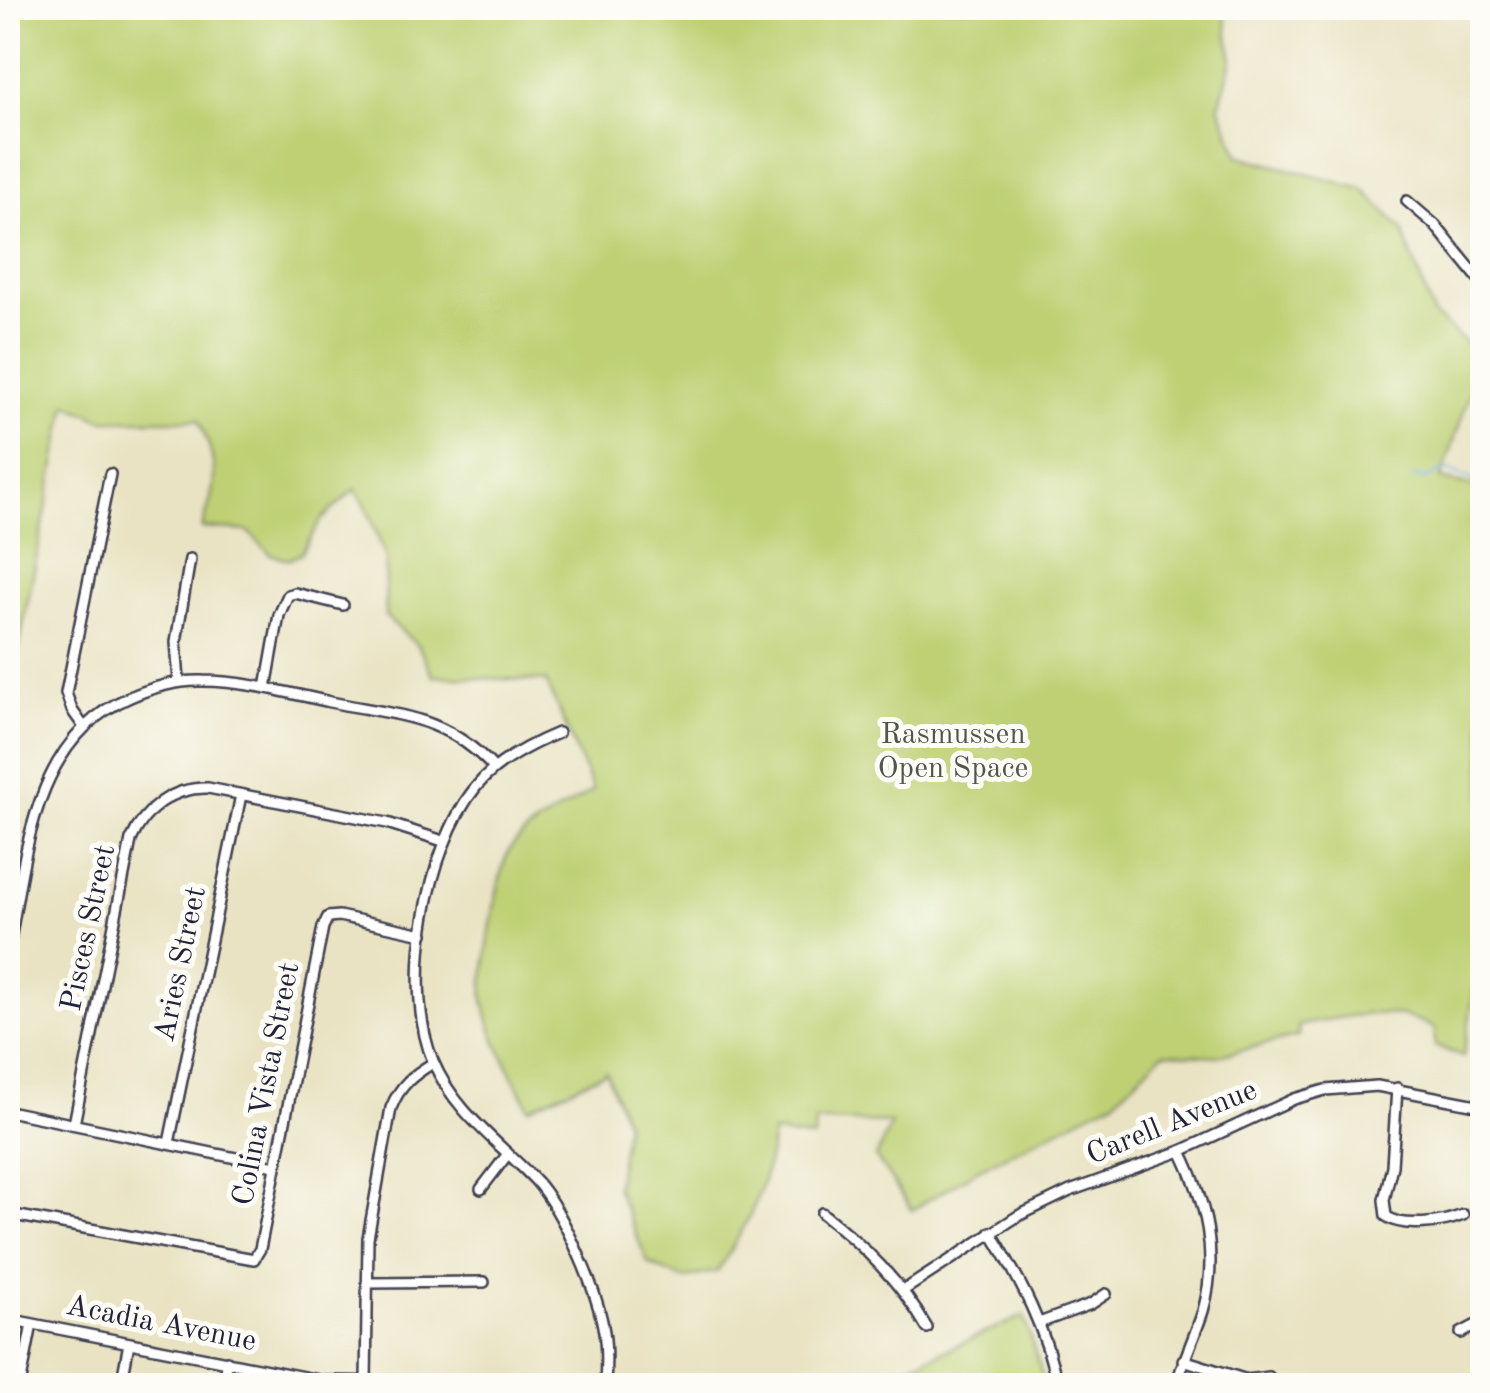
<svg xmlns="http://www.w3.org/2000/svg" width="1490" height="1393" font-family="'Old Standard TT',serif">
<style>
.green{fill:#bed073;stroke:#707957;stroke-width:2.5}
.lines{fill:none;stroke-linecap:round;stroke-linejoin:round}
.stream{stroke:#6fb0e3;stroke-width:2.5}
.street-casing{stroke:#403f4f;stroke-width:14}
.street{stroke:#fff;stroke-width:9}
.labels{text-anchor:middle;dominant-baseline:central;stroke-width:10;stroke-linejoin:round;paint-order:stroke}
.park-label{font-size:30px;fill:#51564c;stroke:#fdfcf7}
.street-label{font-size:30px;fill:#22223b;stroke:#fdfcf7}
</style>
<rect width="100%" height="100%" fill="#fdfcf7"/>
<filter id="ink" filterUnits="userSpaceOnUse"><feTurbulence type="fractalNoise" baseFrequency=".01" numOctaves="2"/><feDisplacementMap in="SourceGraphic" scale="20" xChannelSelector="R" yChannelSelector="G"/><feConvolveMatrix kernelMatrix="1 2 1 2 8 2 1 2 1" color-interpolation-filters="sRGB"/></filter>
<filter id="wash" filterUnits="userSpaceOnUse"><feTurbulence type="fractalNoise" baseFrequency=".0048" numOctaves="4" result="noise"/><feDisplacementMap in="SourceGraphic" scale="40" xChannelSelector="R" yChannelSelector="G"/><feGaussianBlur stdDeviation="2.25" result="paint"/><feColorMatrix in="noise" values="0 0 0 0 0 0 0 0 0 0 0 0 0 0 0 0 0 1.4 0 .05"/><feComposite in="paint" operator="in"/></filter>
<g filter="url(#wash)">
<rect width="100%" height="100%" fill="#e9e3c3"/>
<g class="green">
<path d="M8,8h1216l8,54 -13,44 20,50 124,33 39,40 31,85 49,43 -41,122 41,9v491l-5,-2 -14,79 -28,-10v-17c-43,-27 -91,-12 -137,-3l1,10 -81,20 -55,-3 -48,47 -138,70 -65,40 -36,-53 15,-34 -76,-2 -1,17 -41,-5c-8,60 -24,88 -55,138l-35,8 -35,-16 -32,-76 10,-64 -20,-51 -77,36c-16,-34 -39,-71 -45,-108 -4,-19 15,-140 27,-152 22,-27 54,-39 82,-58l-47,-109 -113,-5 -14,-29 -34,-31 1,-58 -20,-52 -11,-17 -34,31 -20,34 -13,6 -18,-6 -22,-23 -46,-3c16,-50 17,-59 -3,-108h-96l-36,-16 -57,287z"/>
<path d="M1024,1316l21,69h-148l-4,-12z"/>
</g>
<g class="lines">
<path class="stream" d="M1413,477l13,2 20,-10 36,14"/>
</g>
</g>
<g filter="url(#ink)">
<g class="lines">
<g class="street-casing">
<g id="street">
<path d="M1407,201l28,24 47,58"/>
<path d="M179,681l-3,-39 14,-83"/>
<path d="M266,688l13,-73 9,-20 7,-2 48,12"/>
<path d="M84,727l-12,-17 -6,-17 44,-219"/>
<path d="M8,952c17,-91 23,-213 122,-255 23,-10 47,-17 73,-16 43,0 85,12 127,21 68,14 114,12 164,66"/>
<path d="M1397,1088l-5,78 -8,34 2,16c17,13 57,7 77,-1"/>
<path d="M8,1111l267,55"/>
<path d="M74,1124l57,-284c14,-31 41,-53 77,-52l179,35 56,18"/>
<path d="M169,1143l72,-348"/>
<path d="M481,1189l26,-34"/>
<path d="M822,1213c43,34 78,68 105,115"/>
<path d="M8,1214l246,45 6,-10 63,-322 5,-10 11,-1 84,18"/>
<path d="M991,1232c29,48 56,98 66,154"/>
<path d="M367,1283l117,-1"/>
<path d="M904,1290l114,-74 52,-25 111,-40 113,-52 31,-9 52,-4 105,20"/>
<path d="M8,1319l316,62 281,4c1,-17 2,-35 -1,-53 -6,-40 -41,-121 -68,-151 -36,-38 -82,-69 -103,-120 -31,-73 -7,-213 43,-274 20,-25 53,-42 82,-54"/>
<path d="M1039,1323l52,-19 15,-10"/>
<path d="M1461,1333l21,-11"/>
<path d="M1183,1360l64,20 22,-3"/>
<path d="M366,1383l2,-145 23,-130c9,-23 22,-33 42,-45"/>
<path d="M20,1386l12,-62"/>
<path d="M121,1386l8,-43"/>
<path d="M222,1386l5,-25"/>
<path d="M1176,1386c7,-26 19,-50 27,-75 16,-56 3,-109 -22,-160"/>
</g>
</g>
<use href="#street" class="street"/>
</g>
</g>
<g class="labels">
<g class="park-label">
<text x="953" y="735">Rasmussen<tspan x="953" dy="34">Open Space</tspan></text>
</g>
<g class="street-label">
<text transform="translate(89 928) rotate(-78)">Pisces Street</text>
<text transform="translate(181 964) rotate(-78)">Aries Street</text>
<text transform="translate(267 1084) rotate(-79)">Colina Vista Street</text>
<text transform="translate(1172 1123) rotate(-22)">Carell Avenue</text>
<text transform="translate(161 1324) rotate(11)">Acadia Avenue</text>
</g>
</g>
<rect width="1490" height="1393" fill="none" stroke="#fdfcf7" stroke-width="40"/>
</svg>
